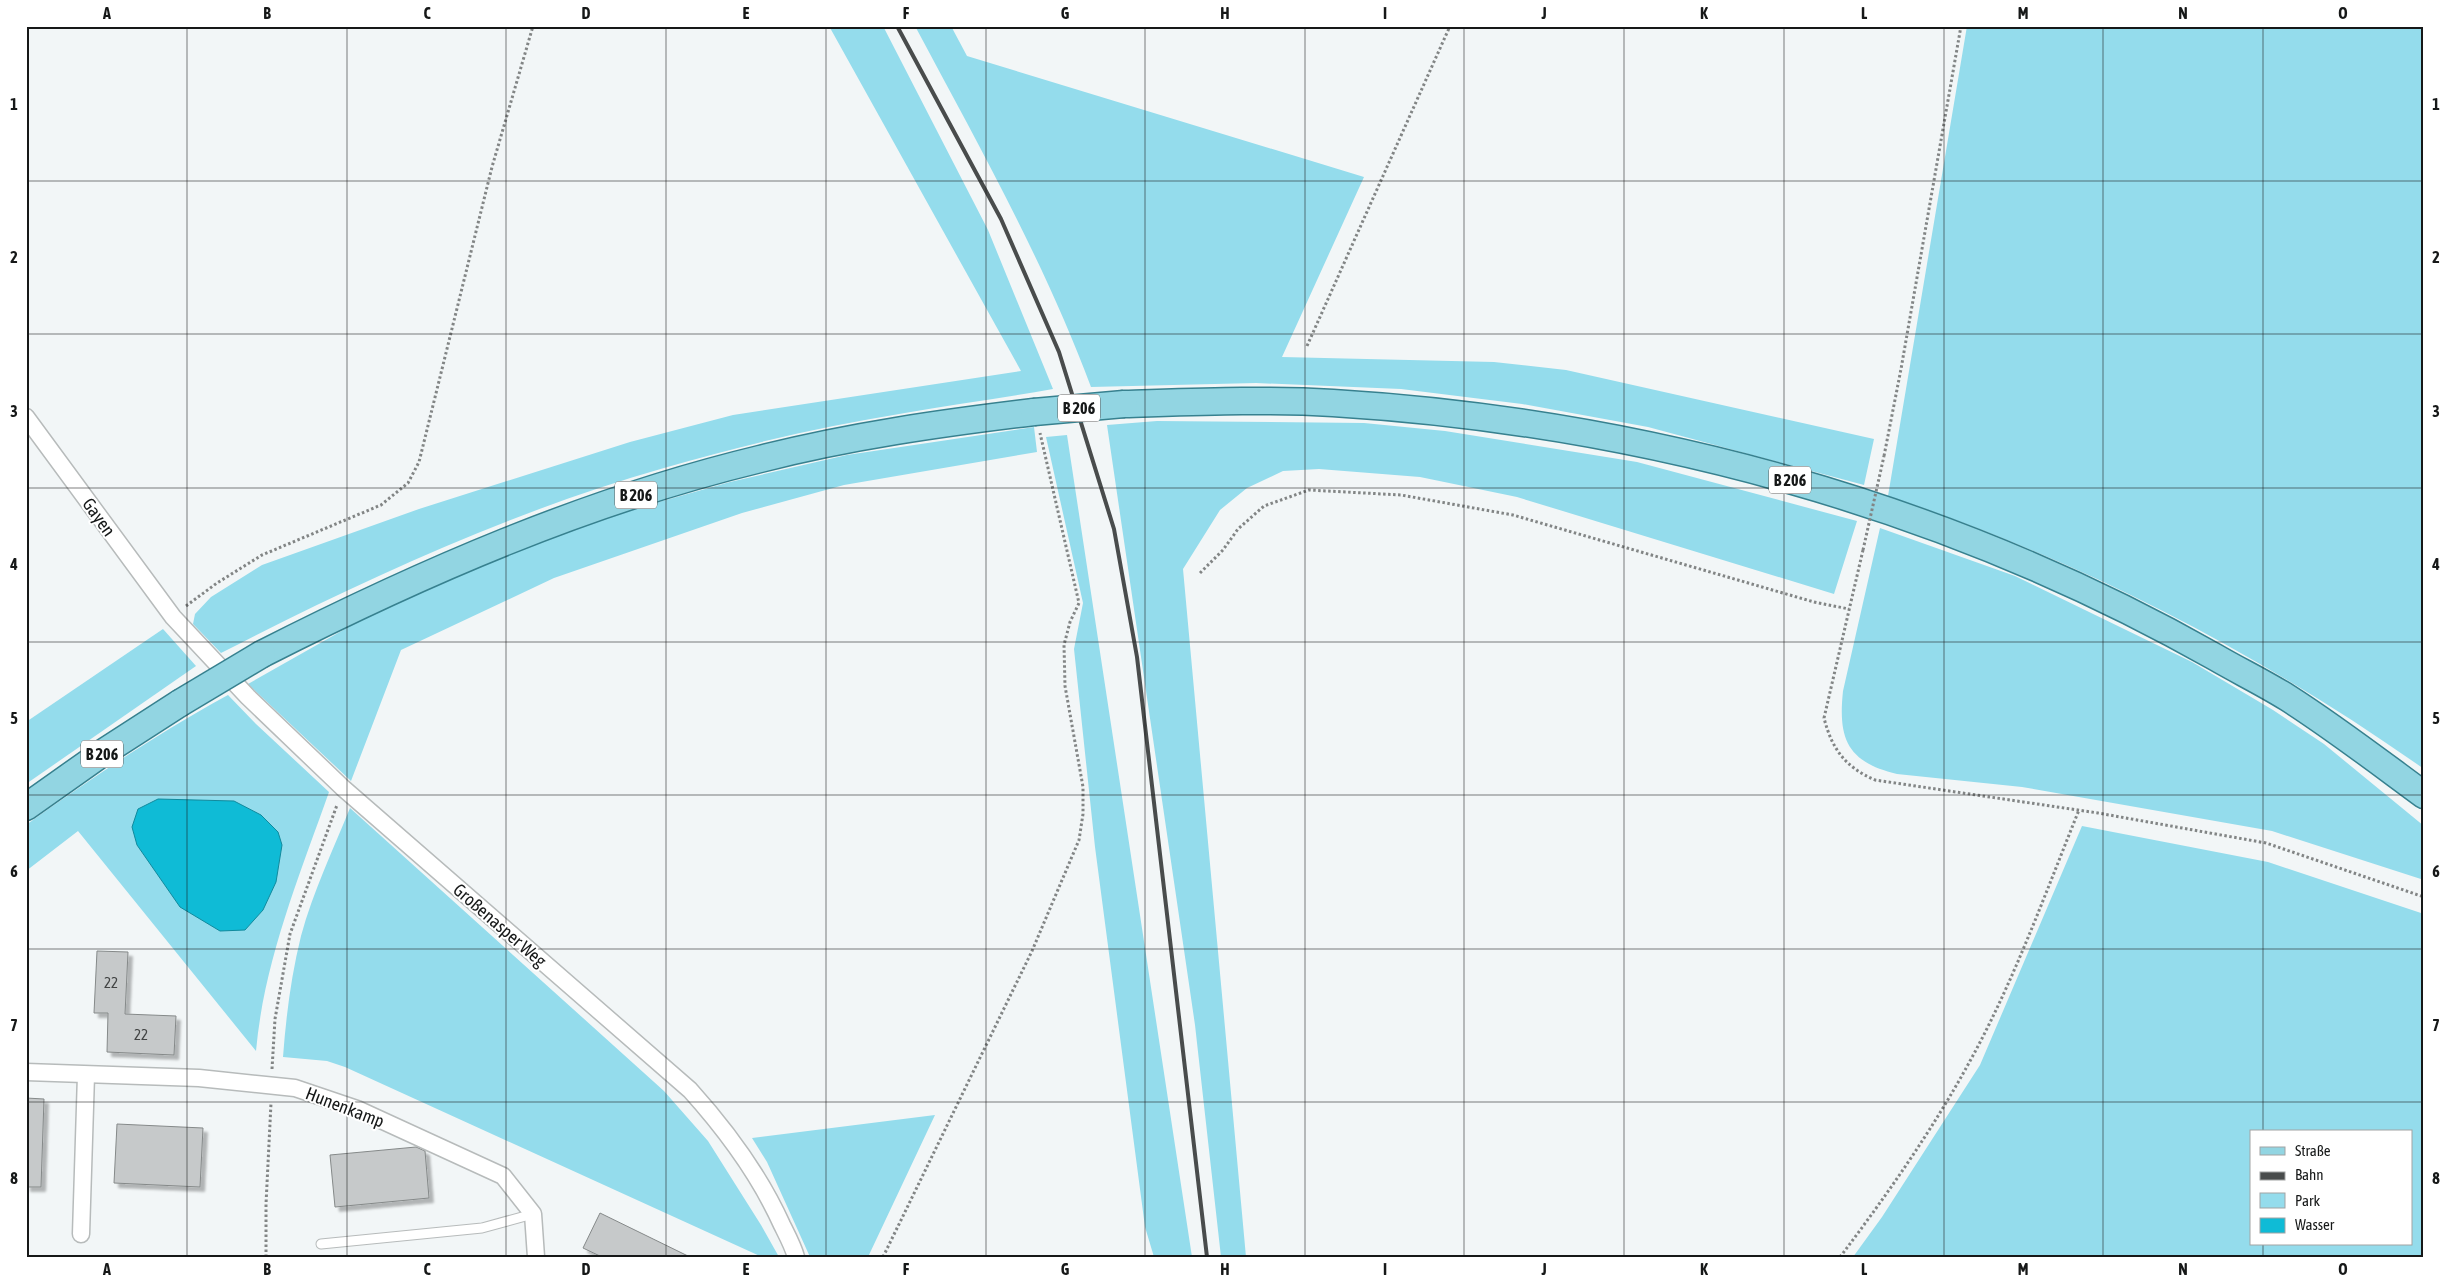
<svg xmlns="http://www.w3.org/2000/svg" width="2450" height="1283" font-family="'Asap Condensed',sans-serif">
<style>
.green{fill:#94dcec;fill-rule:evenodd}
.water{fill:#0fbbd6;stroke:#118a9d}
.building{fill:#c6c9ca;stroke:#858989;filter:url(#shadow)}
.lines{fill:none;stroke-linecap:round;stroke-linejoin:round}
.service-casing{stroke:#b7bbbb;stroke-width:11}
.minor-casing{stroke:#b7bbbb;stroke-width:19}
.primary-casing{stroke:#37818f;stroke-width:29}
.path{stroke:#828585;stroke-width:3;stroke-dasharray:2.5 2.5;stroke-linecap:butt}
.service{stroke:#fff;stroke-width:9}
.minor{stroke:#fff;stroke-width:16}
.primary{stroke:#92d5e2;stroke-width:26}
.rail{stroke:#494c4c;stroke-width:4}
.primary-bridge-casing{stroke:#37818f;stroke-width:29;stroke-linecap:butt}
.path-bridge{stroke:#828585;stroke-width:3;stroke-dasharray:2.5 2.5;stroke-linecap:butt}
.primary-bridge{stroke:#92d5e2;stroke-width:26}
.grid{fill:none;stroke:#161818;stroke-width:1;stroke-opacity:0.55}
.labels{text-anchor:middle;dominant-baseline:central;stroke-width:4;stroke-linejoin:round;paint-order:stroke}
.number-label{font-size:15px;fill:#424444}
.shield{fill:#fff;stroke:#5c5d5d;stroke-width:1}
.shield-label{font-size:16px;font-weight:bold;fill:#161818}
.street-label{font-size:18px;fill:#161818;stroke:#fff}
.neatline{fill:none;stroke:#161818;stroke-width:2}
.grid-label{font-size:16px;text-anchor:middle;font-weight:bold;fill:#161818}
</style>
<defs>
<filter id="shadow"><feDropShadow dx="4.5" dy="4.5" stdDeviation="1" flood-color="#0004"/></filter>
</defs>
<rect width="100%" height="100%" fill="#f2f6f7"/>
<g class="green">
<path d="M829,26h54l105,204 65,159c-49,9 -99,15 -148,24 -81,13 -162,32 -241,55 -154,44 -301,112 -443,185l-28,-29 2,-10 16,-17 51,-32 157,-56 211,-67 103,-27 288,-44z"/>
<path d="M915,26h36l16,30 397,121 -82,180 212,5 72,8 308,69 -10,46 -216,-58 -126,-23 -121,-15 -145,-6 -165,4c-47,-126 -113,-243 -176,-361z"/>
<path d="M1967,26h457v743c-166,-117 -344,-209 -536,-273z"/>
<path d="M1157,421l207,2 81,8 192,31 220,59 -23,73 -317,-97 -97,-20 -101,-8 -36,2 -36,17 -27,22 -37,59 63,688h-25l-26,-232 -88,-600z"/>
<path d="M1034,427l3,25 -193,33 -102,28 -188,65 -153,72 -50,131 -103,-97 120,-68 164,-72 102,-35 96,-27 117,-27z"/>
<path d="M1067,435l125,822h-38l-9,-30 -50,-380 -21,-198 9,-46 -37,-166z"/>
<path d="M1880,528l135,48 177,86 81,48 51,34 100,82v54l-152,-49 -250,-44 -125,-13c-50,-12 -59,-35 -54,-83z"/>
<path d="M163,629l33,37 -170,118v-62z"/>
<path d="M228,695l28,29 73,68c-30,85 -65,169 -73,259l-178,-220 -52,40v-46c67,-48 129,-90 202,-130z"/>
<path d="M350,808l314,283 44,50 53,84 18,32h-17l-417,-190 -18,-6 -44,-4c3,-40 8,-81 18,-121 12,-44 32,-86 49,-128z"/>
<path d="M2082,826l186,36 156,52v343h-571l29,-40 98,-152zM2251,1132h160v112h-160z"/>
<path d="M935,1115l-67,142h-58l-43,-95 -15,-24z"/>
</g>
<path class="water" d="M158,799l76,2 27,14 17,17 4,13 -6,37 -13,28 -18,20 -25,1 -40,-24 -43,-62 -5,-18 6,-18z"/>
<g class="building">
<path d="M97,951l31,1 -3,62 51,2 -2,39 -67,-3 1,-39h-14z"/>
<path d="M26,1098l18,1 -3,88h-15z"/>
<path d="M117,1124l86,4 -3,59 -86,-4z"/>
<path d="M416,1147l9,4 4,47 -94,9 -5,-52z"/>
<path d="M600,1213l90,44h-88l-19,-9z"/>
</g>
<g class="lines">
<g class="service-casing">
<path id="service" d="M321,1244l161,-16 51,-14"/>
</g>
<g class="minor-casing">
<g id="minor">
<path d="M26,417l147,200 75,80 95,91 347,302c37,41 69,84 92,135 5,10 11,21 14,32"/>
<path d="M26,1072l173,6 96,10 62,21 146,67 30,38 3,43"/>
<path d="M81,1234l5,-159"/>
</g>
</g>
<g class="primary-casing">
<g id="primary">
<path d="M1124,404c70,-2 140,-5 209,-1 309,19 612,101 882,254 24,14 49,26 73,41 47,30 91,64 136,97"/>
<path d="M262,654c159,-81 324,-153 498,-195 90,-23 182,-36 274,-47"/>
<path d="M26,807l75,-53 79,-51"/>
</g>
</g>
<g class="path">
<path d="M1307,346l143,-320"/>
<path d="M1884,456l17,-87 60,-343"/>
<path d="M1863,550l-39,168c8,31 21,49 51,62l223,33 168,30 158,54"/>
<path d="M1200,573l23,-23 15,-21 26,-23 45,-16 92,5 112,20 301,87 35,7"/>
<path d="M186,606l31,-23 45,-28 119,-50 27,-22 11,-21 73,-295 41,-141"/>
<path d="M272,1069l3,-50 15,-85 47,-129"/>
<path d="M266,1257v-53l5,-101"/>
<path d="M883,1257l149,-306 47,-111 4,-26v-27l-18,-101 -1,-41 6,-23 9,-19 -39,-170"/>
<path d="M1840,1257c47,-62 93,-128 130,-196 44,-80 75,-167 109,-251"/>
</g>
<use href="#service" class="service"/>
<use href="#minor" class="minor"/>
<use href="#primary" class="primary"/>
<path class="rail" d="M897,26l104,193 58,133 55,177 23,128 70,600"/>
<g class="primary-bridge-casing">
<g id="primary-bridge">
<path d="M1034,412l90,-8"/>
<path d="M180,703l82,-49"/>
</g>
</g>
<path class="path-bridge" d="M1863,550l21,-94"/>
<use href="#primary-bridge" class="primary-bridge"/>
</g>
<path class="grid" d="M187,26v1231M347,26v1231M506,26v1231M666,26v1231M826,26v1231M986,26v1231M1145,26v1231M1305,26v1231M1464,26v1231M1624,26v1231M1784,26v1231M1944,26v1231M2103,26v1231M2263,26v1106M26,181h2398M26,334h2398M26,488h2398M26,642h2398M26,795h2398M26,949h2398M26,1102h2398M2263,1244v13"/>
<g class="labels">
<g class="number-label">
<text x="111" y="982">22</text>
<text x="141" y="1034">22</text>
</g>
<g class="shield">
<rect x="1058" y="394.5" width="42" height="27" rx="4"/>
<rect x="1769" y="466.5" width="42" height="27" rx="4"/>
<rect x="615" y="481.5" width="42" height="27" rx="4"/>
<rect x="81" y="740.5" width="42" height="27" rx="4"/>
</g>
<g class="shield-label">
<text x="1079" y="408">B 206</text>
<text x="1790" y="480">B 206</text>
<text x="636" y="495">B 206</text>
<text x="102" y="754">B 206</text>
</g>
<g class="street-label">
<text transform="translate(99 517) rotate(54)">Gayen</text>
<text transform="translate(500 925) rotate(41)">Großenasper Weg</text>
<text transform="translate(345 1107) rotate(21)">Hunenkamp</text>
</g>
</g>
<rect width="2450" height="1283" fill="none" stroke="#ffffff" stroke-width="55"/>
<rect x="2250" y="1130" width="162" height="115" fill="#ffffff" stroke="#a2a3a3"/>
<rect x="2260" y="1147" width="25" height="8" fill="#92d5e2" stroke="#a2a3a3"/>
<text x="2295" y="1156" font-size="15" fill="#161818">Straße</text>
<rect x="2260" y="1172" width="25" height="8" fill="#494c4c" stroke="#a2a3a3"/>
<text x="2295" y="1180" font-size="15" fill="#161818">Bahn</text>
<rect x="2260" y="1193" width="25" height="15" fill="#94dcec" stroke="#a2a3a3"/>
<text x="2295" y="1206" font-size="15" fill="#161818">Park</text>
<rect x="2260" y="1218" width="25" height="15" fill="#0fbbd6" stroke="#a2a3a3"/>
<text x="2295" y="1230" font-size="15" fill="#161818">Wasser</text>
<rect x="28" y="28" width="2394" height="1228" class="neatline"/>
<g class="grid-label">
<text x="107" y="19">A</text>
<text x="267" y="19">B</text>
<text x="427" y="19">C</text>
<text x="586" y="19">D</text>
<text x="746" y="19">E</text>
<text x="906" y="19">F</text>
<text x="1065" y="19">G</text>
<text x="1225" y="19">H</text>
<text x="1385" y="19">I</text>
<text x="1544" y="19">J</text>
<text x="1704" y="19">K</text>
<text x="1864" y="19">L</text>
<text x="2023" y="19">M</text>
<text x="2183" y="19">N</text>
<text x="2343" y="19">O</text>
<text x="14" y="110">1</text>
<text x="2436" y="110">1</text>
<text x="14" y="263">2</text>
<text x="2436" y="263">2</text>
<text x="14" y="417">3</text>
<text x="2436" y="417">3</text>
<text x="14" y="570">4</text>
<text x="2436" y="570">4</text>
<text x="14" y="724">5</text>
<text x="2436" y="724">5</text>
<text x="14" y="877">6</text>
<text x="2436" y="877">6</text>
<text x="14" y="1031">7</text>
<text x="2436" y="1031">7</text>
<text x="14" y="1184">8</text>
<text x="2436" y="1184">8</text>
<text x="107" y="1275">A</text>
<text x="267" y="1275">B</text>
<text x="427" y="1275">C</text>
<text x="586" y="1275">D</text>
<text x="746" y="1275">E</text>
<text x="906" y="1275">F</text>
<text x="1065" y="1275">G</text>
<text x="1225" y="1275">H</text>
<text x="1385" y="1275">I</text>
<text x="1544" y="1275">J</text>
<text x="1704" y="1275">K</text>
<text x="1864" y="1275">L</text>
<text x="2023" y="1275">M</text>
<text x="2183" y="1275">N</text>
<text x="2343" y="1275">O</text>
</g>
</svg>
